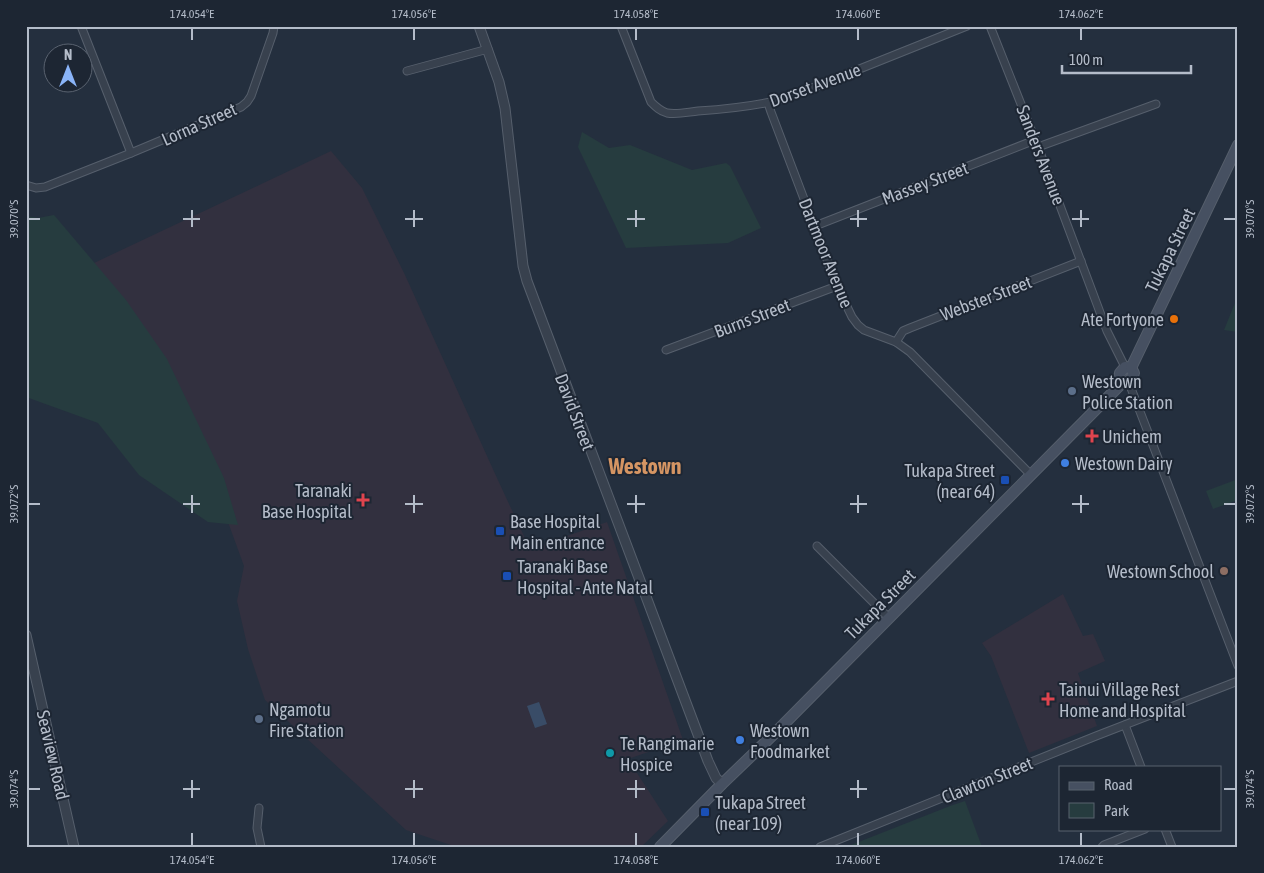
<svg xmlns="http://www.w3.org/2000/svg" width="1264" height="873" font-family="'Asap Condensed',sans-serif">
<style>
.medical{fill:#32303f}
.green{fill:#263c3f}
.water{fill:#394c67}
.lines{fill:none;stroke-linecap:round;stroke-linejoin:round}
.minor-casing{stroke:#565f6c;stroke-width:9}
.tertiary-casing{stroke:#565f6c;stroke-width:11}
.secondary-casing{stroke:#565f6c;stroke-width:12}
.minor{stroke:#38414e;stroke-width:7}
.tertiary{stroke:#38414e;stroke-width:9}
.secondary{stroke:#465061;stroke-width:10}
.ticks{fill:none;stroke:#b4bcc9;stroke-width:2}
.food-dot{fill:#e8710a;stroke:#1d2633;stroke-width:2}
.service-dot{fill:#5c6f8a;stroke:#1d2633;stroke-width:2}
.health-dot{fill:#e0444e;stroke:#1d2633;stroke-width:2}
.shop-dot{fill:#3f7fe0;stroke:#1d2633;stroke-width:2}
.transit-dot{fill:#1a4fb4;stroke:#1d2633;stroke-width:2}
.education-dot{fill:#8d6e63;stroke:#1d2633;stroke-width:2}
.culture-dot{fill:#0f9aa8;stroke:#1d2633;stroke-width:2}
.labels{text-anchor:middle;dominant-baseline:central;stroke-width:4;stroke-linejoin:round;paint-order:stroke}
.street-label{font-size:18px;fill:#b4bcc9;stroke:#1d2633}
.poi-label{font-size:18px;fill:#b4bcc9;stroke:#1d2633;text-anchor:start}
.district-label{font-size:22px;font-weight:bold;fill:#d59563;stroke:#1d2633}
.neatline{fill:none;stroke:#b4bcc9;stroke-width:2}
.ticks-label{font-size:12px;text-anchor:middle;fill:#b4bcc9}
</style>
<rect width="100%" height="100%" fill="#242f3e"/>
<g class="medical">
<path d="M331,151l31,37 43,87 92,203 33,71 77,-27 76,218 -55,19 40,62 -27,26h-184l-51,-17 -141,-130 -17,-51 -11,-48 7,-35 -39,-107 -111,-196z"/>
<path d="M1063,594l20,42 10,-2 12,27 -27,12 19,53 -68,27 -38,-97 -9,-13z"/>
</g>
<g class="green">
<path d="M582,132l27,16 21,-3 62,25 34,-7 4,3 31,62 -33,15 -102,5 -48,-101z"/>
<path d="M54,215l72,85 41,59 57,119 14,47 -30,-3 -69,-47 -41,-52 -72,-26v-181l12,2z"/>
<path d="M1238,296v36l-14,-2 13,-32z"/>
<path d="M1238,479v21l-25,9 -7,-18z"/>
<path d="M965,801l17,46h-136l104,-41z"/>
</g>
<path class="water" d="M539,702l8,22 -12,4 -8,-22z"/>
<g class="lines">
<g class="minor-casing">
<g id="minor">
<path d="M81,26l50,127"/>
<path d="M621,26l30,76c5,5 9,9 16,11 10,2 21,-1 31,-2 30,-2 60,-5 89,-13l180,-72"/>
<path d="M990,26l48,121 69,184 18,36"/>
<path d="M407,71l81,-22"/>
<path d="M768,103l3,9 66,174 15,31 6,8 6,5 32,12 14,10 121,123"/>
<path d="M1038,147l118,-43"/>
<path d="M26,185l10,3 9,-1 86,-34 110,-46 6,-5 4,-6 22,-63 1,-7"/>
<path d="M815,226l220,-86"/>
<path d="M896,342l7,-11 7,-3 171,-67"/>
<path d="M666,350l171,-64"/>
<path d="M1129,383l109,283"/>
<path d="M817,546l72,72"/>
<path d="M1125,725l16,42"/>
<path d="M259,808l-2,20 4,19"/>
<path d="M1165,829l7,18"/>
<path d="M820,847l276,-111 142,-55"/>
<path d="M1102,847l2,-2 41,-16"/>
</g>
</g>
<g class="tertiary-casing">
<g id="tertiary">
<path d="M479,26l20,56 6,26 18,158 4,15 181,480 8,17 6,6"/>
<path d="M26,635l48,212"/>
</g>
</g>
<g class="secondary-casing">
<g id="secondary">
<path d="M1125,367l6,1 3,5 -4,8c-4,3 -8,2 -11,-2l1,-6z"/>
<path d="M1131,368l107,-223"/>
<path d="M660,847l62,-63 53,-51 348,-351"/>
</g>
</g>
<use href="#minor" class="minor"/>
<use href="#tertiary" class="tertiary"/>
<use href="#secondary" class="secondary"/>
</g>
<path class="ticks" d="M192,28v12M414,28v12M636,28v12M858,28v12M1081,28v12M192,210v17M414,210v17M636,210v17M858,210v17M1081,210v17M28,219h12M183,219h17M405,219h18M627,219h18M850,219h17M1072,219h17M1224,219h12M192,495v18M414,495v18M636,495v18M858,495v18M1081,495v18M28,504h12M183,504h17M405,504h18M627,504h18M850,504h17M1072,504h17M1224,504h12M192,780v18M414,780v18M636,780v18M858,780v18M28,789h12M183,789h17M405,789h18M627,789h18M850,789h17M1224,789h12M192,833v13M414,833v13M636,833v13M858,833v13M1081,833v13"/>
<circle class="food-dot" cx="1174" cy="319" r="5"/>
<g class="service-dot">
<circle cx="1072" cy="391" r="5"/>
<circle cx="259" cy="719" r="5"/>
</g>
<g class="health-dot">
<path d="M1089.5 428.5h5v5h5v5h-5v5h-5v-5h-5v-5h5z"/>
<path d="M360.5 492.5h5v5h5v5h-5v5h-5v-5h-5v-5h5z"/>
<path d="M1045.5 691.5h5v5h5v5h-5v5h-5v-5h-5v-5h5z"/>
</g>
<g class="shop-dot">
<circle cx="1065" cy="463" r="5"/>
<circle cx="740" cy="740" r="5"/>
</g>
<g class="transit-dot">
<rect x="1000" y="475" width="10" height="10" rx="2.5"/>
<rect x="495" y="526" width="10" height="10" rx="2.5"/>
<rect x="502" y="571" width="10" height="10" rx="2.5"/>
<rect x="700" y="807" width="10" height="10" rx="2.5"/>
</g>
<circle class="education-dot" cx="1224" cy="571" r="5"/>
<circle class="culture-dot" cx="610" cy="753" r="5"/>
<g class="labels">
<g class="street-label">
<text transform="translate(815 85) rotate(-20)">Dorset Avenue</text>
<text transform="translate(199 124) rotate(-24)">Lorna Street</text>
<text transform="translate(1041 155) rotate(69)">Sanders Avenue</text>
<text transform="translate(925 183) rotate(-21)">Massey Street</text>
<text transform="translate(1170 250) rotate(-64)">Tukapa Street</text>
<text transform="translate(826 253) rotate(68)">Dartmoor Avenue</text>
<text transform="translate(986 298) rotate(-21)">Webster Street</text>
<text transform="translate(752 318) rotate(-21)">Burns Street</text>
<text transform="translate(575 412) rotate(69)">David Street</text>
<text transform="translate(880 604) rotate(-45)">Tukapa Street</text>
<text transform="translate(53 755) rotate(77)">Seaview Road</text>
<text transform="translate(987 780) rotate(-22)">Clawton Street</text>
</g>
<g class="poi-label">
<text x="1164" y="319" text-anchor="end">Ate Fortyone</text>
<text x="1082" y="381">Westown<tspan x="1082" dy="21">Police Station</tspan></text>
<text x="1102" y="436">Unichem</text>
<text x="1075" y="463">Westown Dairy</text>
<text x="995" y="470" text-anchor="end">Tukapa Street<tspan x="995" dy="21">(near 64)</tspan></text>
<text x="352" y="490" text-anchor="end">Taranaki<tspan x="352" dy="21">Base Hospital</tspan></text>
<text x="510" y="521">Base Hospital<tspan x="510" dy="21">Main entrance</tspan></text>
<text x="517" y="566">Taranaki Base<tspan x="517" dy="21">Hospital - Ante Natal</tspan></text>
<text x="1214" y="571" text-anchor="end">Westown School</text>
<text x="1059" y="689">Tainui Village Rest<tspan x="1059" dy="21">Home and Hospital</tspan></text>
<text x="269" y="709">Ngamotu<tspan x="269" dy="21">Fire Station</tspan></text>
<text x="750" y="730">Westown<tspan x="750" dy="21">Foodmarket</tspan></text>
<text x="620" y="743">Te Rangimarie<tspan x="620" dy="21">Hospice</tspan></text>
<text x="715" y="802">Tukapa Street<tspan x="715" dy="21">(near 109)</tspan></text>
</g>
<g class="district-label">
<text x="645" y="466">Westown</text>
</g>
</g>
<rect width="1264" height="873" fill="none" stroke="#1d2633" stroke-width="55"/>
<rect x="1059" y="766" width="162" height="65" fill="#1d2633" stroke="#59626f"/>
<rect x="1069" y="782" width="25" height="8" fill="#465061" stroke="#59626f"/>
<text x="1104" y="790" font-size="15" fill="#b4bcc9">Road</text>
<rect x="1069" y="803" width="25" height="15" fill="#263c3f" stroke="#59626f"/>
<text x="1104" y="816" font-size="15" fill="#b4bcc9">Park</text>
<g transform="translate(68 68)"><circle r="24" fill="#1d2633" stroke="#59626f"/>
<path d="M0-4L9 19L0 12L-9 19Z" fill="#8ab4f8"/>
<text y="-8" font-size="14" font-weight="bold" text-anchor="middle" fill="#b4bcc9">N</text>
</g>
<path d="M1062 65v8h129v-8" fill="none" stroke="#b4bcc9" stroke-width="2.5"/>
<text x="1069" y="65" font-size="15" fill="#b4bcc9" stroke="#1d2633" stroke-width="4" paint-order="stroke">100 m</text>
<rect x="28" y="28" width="1208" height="818" class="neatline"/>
<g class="ticks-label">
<text x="192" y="18">174.054°E</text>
<text x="414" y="18">174.056°E</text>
<text x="636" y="18">174.058°E</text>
<text x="858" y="18">174.060°E</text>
<text x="1081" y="18">174.062°E</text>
<text transform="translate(14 219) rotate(-90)" y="4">39.070°S</text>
<text transform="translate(1250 219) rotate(-90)" y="4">39.070°S</text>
<text transform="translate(14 504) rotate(-90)" y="4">39.072°S</text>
<text transform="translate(1250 504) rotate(-90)" y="4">39.072°S</text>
<text transform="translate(14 789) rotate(-90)" y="4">39.074°S</text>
<text transform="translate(1250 789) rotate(-90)" y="4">39.074°S</text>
<text x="192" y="864">174.054°E</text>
<text x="414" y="864">174.056°E</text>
<text x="636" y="864">174.058°E</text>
<text x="858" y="864">174.060°E</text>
<text x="1081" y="864">174.062°E</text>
</g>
</svg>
